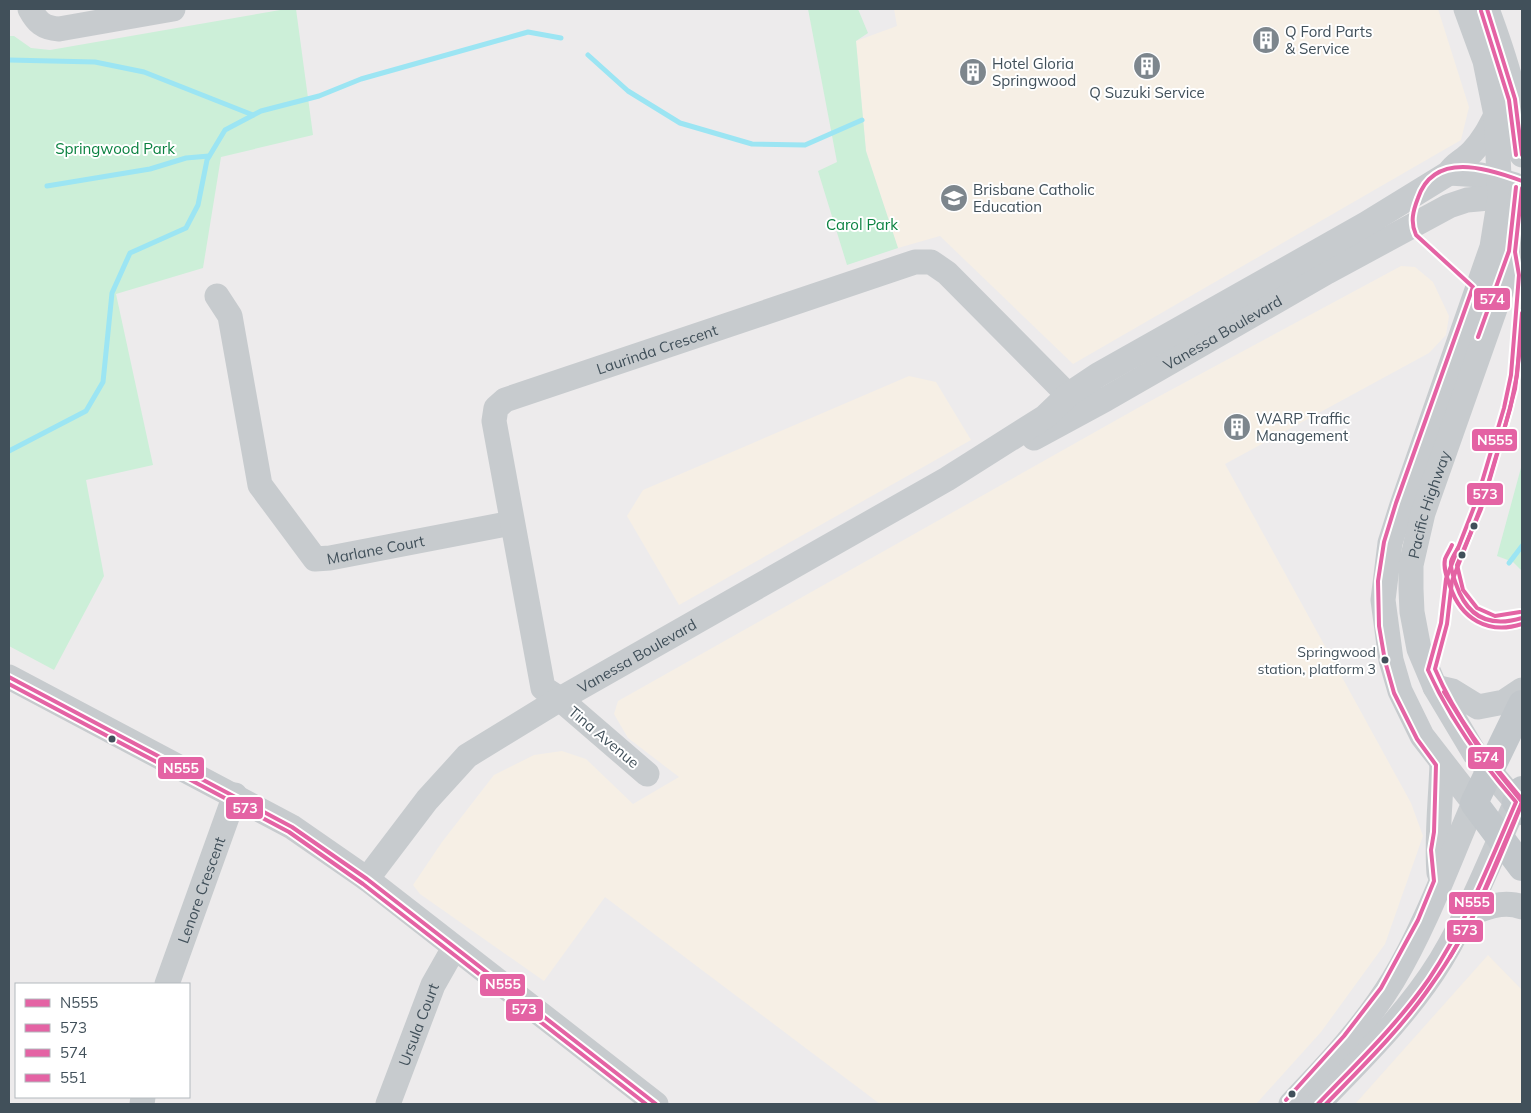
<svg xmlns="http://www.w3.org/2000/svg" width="1531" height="1113" font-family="Mulish,sans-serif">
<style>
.commercial{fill:#f6efe5}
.green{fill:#ccefd8}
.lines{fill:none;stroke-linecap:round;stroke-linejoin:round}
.stream{stroke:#9ce5f3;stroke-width:5}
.minor{stroke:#c7cbce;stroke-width:25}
.major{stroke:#c2c7cb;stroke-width:28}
.bus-1-casing{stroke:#fff;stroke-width:8}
.bus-2-casing{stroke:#fff;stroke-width:8}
.bus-3-casing{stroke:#fff;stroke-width:8}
.bus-4-casing{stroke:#fff;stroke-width:8}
.bus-1{stroke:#e463a4;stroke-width:4}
.bus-2{stroke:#e463a4;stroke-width:4}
.bus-3{stroke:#e463a4;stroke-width:4}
.bus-4{stroke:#e463a4;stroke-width:4}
.bus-dot{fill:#41505a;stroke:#fff;stroke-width:2}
.labels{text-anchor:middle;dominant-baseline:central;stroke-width:4;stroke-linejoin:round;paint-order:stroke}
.bus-label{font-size:14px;fill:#41505a;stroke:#fff;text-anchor:end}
.poi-label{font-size:15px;fill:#41505a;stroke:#fff;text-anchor:start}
.park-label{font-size:15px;fill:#0b8241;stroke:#fff}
.street-label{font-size:15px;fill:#41505a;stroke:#fff}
.line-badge{stroke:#fff;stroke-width:2}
.badge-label{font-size:14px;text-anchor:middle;font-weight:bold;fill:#fff}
</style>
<rect width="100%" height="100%" fill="#edebec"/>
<g class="commercial">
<path d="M894,9h544l31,98 -8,33 -388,224 -133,-128 -42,12 -32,-97 -10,-110 41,-15z"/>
<path d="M1401,266l14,1 18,15 16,34 -3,19 -17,18 -204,111 186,339 12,33 -38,108 -64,88 -65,72h-376l-275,-207 -61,84 -124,-87 -7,-9 29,-43 52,-67 40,-20 28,-4 24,8 47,45 46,-27 -51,-39 -14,-24 4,-13 525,-296z"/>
<path d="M909,376l27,6 35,58 -292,165 -52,-89 16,-26z"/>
<path d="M1488,955l34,35v114h-167z"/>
</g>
<g class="green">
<path d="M286,9h10l17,126 -92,22 -18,111 -87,26 37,171 -67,15 18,96 -50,94 -45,-24v-610h5l17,12 19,2z"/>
<path d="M808,9h50l10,24 -12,8 10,110 32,97 -51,17 -29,-94 19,-9z"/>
<path d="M1522,464v105l-1,1 -8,-8 -16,-6z"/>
</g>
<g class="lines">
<g class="stream">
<path d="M588,55l40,36 52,32 72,21 53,1 57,-25"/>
<path d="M9,60l86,2 49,10 109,43"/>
<path d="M47,186l103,-17 36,-11 23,-2"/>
<path d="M9,451l77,-40 17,-29 9,-89 18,-40 56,-25 12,-23 9,-45 18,-30 36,-19 58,-15 42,-17 167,-47 33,6"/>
<path d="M1509,563l13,-17"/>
</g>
<g class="minor">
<path d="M30,9c7,13 13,19 29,20l114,-20"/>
<path d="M1487,9c17,46 34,96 35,146"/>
<path d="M1449,173l32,2 34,10"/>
<path id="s1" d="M217,296l13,20 30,169 55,74 15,-1 182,-35"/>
<path id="s2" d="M1034,438l72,-39 221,-127 122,-66 18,-6 33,-3"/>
<path d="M9,677l283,150 75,52 289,225"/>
<path d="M1435,687l17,4 26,16 26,-5 18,-12"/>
<path id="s3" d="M647,774l-87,-75 -17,-11 -49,-267 2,-13 9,-8 410,-138h16l16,11 121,122"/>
<path d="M1439,873c-3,-34 2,-75 3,-110"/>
<path id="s4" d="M367,879l60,-79 40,-44 93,-57 387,-220 98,-62 23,-22 30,-20 268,-151 83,-51c5,-9 16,-13 23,-21 11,-11 17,-23 24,-37"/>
<path d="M1466,916c17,-8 37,-16 56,-9"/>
<path id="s5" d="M167,984l68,-189"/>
<path d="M142,1104l1,-7"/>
<path id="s6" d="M388,1104l45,-119 21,-37"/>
<path d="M1291,1104c36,-38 74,-78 102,-124 33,-55 55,-117 81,-177l-52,-67 -22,-45 -9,-31 -8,-60 7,-57 12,-38 90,-258 8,-50 -4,-82 -11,-54 -19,-52"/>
<path id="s7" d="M1318,1104c43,-45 90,-90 123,-144 30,-50 51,-104 75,-158l-41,-48 -40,-67 -16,-38 -7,-37 -1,-23v-24l12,-52 92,-261 7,-64"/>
</g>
<g class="major">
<path d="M1522,704l-48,99 48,64"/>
<path d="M1522,790l-6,12 6,9"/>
</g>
<g class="bus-1-casing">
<g id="bus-1">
<path d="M1487,9l28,90 7,56"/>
<path d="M1458,548c-2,4 -6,9 -7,14 -1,7 3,16 5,22 11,33 33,44 66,34"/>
<path d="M9,677l283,150 75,52 289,225"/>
<path d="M1318,1104c38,-40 79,-79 111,-125 37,-55 61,-117 87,-177 -36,-41 -66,-83 -88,-132l13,-47 5,-44 30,-77 28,-94 7,-33 8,-100 -4,-23 7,-64"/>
</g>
</g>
<g class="bus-2-casing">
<g id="bus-2">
<path d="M1481,11l28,89 7,55"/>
<path d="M1452,545c-2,5 -5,9 -7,14 -2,9 2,19 5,27 11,33 38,49 72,38"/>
<path d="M9,684l280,148 74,52 283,220"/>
<path d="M1326,1104c37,-38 76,-76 106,-120 39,-54 65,-119 90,-181l-1,-5c-34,-40 -65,-80 -86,-129l12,-45 5,-43 30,-77 28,-95 7,-34 5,-62"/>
</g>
</g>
<g class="bus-3-casing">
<g id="bus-3">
<path d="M1478,337l31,-86 7,-64"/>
<path d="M1444,692l36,58 42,52 -50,117 -22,38"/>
<path d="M1286,1100l58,-64 37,-48 37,-68 16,-39 -3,-31 3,-18 2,-67 -19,-26 -23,-46 -9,-32 -6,-35 -1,-45 6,-39 12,-39 77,-216 -57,-52c-6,-13 -3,-24 2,-37 16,-47 69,-30 104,-17"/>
</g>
</g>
<g class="bus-4-casing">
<path id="bus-4" d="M1520,612l-25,4 -18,-8 -14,-18 -6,-25 24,-56 22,-75 12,-45 7,-58"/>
</g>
<use href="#bus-1" class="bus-1"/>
<use href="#bus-2" class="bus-2"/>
<use href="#bus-3" class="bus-3"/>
<use href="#bus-4" class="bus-4"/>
</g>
<defs>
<g id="building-disc" transform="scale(1.4375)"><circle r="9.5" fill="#7d868d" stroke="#fff"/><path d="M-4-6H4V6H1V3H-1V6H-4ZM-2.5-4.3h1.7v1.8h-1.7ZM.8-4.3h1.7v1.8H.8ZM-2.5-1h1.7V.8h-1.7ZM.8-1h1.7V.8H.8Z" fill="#fff"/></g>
<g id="school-disc" transform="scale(1.4375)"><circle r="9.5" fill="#7d868d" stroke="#fff"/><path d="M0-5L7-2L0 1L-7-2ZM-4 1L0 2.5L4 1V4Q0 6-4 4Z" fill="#fff"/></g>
</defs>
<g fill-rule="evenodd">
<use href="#building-disc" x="1266" y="40"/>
<use href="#building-disc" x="1147" y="66"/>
<use href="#building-disc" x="973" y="72"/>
<use href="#school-disc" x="954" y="198"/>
<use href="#building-disc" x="1237" y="427"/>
</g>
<g class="bus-dot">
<circle cx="1474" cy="526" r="4.5"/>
<circle cx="1462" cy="555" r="4.5"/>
<circle cx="1385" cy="660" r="4.5"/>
<circle cx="112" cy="739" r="4.5"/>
<circle cx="1292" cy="1094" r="4.5"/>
</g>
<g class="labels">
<g class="bus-label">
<text x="1376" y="652">Springwood<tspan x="1376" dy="17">station, platform 3</tspan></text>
</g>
<g class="poi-label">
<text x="1285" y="31">Q Ford Parts<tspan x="1285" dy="17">&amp; Service</tspan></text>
<text x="992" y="63">Hotel Gloria<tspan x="992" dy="17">Springwood</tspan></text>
<text x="1147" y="92" text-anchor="middle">Q Suzuki Service</text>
<text x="973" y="189">Brisbane Catholic<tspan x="973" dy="17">Education</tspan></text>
<text x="1256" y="418">WARP Traffic<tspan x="1256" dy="17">Management</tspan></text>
</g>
<g class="park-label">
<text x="115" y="148">Springwood Park</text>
<text x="862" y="224">Carol Park</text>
</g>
<g class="street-label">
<text stroke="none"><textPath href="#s2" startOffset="216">Vanessa Boulevard</textPath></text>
<text stroke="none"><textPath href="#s3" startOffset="592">Laurinda Crescent</textPath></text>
<text stroke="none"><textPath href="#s7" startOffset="695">Pacific Highway</textPath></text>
<text stroke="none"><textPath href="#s1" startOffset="349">Marlane Court</textPath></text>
<text stroke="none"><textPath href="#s4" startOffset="356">Vanessa Boulevard</textPath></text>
<text transform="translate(604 737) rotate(40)">Tina Avenue</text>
<text stroke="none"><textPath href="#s5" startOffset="100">Lenore Crescent</textPath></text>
<text stroke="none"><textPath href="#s6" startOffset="85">Ursula Court</textPath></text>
</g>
</g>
<g class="line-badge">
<rect x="1473" y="287" width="38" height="24" rx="5" fill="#e463a4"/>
<rect x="1471" y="428" width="47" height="24" rx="5" fill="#e463a4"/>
<rect x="1466" y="482" width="38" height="24" rx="5" fill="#e463a4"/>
<rect x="1467" y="746" width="38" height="24" rx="5" fill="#e463a4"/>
<rect x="157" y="756" width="48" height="24" rx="5" fill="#e463a4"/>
<rect x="225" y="796" width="39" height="24" rx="5" fill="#e463a4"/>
<rect x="1448" y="891" width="47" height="24" rx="5" fill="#e463a4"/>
<rect x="1446" y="919" width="38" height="24" rx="5" fill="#e463a4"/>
<rect x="479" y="973" width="47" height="24" rx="5" fill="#e463a4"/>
<rect x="505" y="998" width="39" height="24" rx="5" fill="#e463a4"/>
</g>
<g class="badge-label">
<text x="1492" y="304">574</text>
<text x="1495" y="445">N555</text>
<text x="1485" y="499">573</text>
<text x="1486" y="762">574</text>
<text x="181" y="773">N555</text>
<text x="245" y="813">573</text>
<text x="1472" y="907">N555</text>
<text x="1465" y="935">573</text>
<text x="503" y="989">N555</text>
<text x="524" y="1014">573</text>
</g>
<rect width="1531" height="1113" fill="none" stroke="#41505a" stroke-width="20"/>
<rect x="15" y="983" width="175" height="115" fill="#ffffff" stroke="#b3b9bd"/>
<rect x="25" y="999" width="25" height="8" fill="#e463a4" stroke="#b3b9bd"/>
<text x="60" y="1008" font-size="15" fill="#41505a">N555</text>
<rect x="25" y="1024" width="25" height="8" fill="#e463a4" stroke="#b3b9bd"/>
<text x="60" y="1033" font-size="15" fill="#41505a">573</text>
<rect x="25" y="1049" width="25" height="8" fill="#e463a4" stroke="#b3b9bd"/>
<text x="60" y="1058" font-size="15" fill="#41505a">574</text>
<rect x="25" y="1074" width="25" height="8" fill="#e463a4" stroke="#b3b9bd"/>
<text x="60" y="1083" font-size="15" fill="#41505a">551</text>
</svg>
